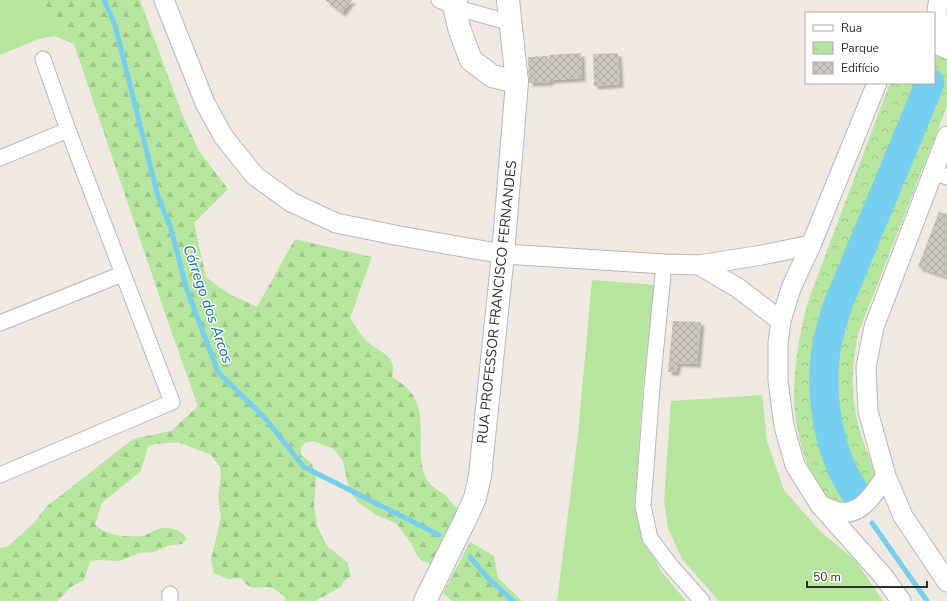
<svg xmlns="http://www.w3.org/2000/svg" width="947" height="601" font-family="'Nunito Sans',sans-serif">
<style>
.grass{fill:#b6e59e}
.forest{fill:url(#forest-firs)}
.park{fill:url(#park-crowns)}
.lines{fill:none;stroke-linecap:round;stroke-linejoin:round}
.stream{stroke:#75cff0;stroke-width:5}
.river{stroke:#75cff0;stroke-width:29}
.building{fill:url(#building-cross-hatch);filter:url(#shadow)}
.minor-casing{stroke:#b4b7c1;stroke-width:17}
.tertiary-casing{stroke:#b4b7c1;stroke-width:21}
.secondary-casing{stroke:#b4b7c1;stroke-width:24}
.minor{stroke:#fff;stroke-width:15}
.tertiary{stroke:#fff;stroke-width:19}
.secondary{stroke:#fff;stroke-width:22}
.labels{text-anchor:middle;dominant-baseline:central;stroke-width:3;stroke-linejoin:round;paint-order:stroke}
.street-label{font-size:14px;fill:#2e2e2e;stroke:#fff}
.water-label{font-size:15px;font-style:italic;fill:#0d6fa3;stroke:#fff}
</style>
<defs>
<pattern id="forest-firs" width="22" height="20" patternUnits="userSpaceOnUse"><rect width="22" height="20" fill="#b6e59e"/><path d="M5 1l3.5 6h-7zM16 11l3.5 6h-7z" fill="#9dc588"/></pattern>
<pattern id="park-crowns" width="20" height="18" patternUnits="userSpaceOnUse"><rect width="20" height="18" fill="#b6e59e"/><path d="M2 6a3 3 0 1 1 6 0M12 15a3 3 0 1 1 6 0" fill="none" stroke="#9dc588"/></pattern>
<pattern id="building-cross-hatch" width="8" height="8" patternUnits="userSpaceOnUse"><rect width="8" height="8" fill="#cbc7bf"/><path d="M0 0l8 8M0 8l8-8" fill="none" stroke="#afaba4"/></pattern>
<filter id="shadow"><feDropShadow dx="3.5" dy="3.5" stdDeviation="1" flood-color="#0004"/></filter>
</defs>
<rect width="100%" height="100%" fill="#efe9e1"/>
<g class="grass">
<path d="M0,0h30l20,15 24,29 -20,-8 -15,3 -39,16z"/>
<path d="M592,280l63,5 -12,101 -8,118 9,35 17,32 25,30h-129l21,-167z"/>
<path d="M762,395l5,46 17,49 37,42 35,29 27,40h-164l-37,-42 -14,-31 -4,-27 7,-100z"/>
</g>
<g class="forest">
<path d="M30,0h110l42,114 17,37 29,38 -34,34 12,54 23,17 28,13 38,-68 77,18 -22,61c5,7 9,15 15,21 11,13 34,15 27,38 6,4 13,8 17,13 21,24 5,59 16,86 3,10 13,13 20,19 5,5 9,11 14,16l-29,53 -9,-4 -5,-6 -3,-8 -17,-23 -20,-8 -18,-13 -9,-12 -6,-29 -9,-12 -21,-8 -8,2 -4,5v7l11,9 4,13 -2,28 3,21 10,20 21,17 3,13 -7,5 -3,6 -26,14h-30v-4c-4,-3 -9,-8 -14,-9 -13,-2 -22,4 -29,-10l-14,1 -14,-6 -3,-14 10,-41 -3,-22 3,-21 -1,-8 -9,-12 -33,-13 -23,2 -7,2 -7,25 -39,32 -7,21c9,12 31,13 47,12 7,-1 13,-7 20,-8 11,-1 20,3 25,11l-5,5 -15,2 -13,6 -14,1 -21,8 -22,-1 -7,2 -6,18 -13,7 -14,14h-57v-53l7,-1 27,-24 12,-16 87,-68 38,-8 27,-25 -29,-81 -95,-281 -24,-29z"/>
<path d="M470,542l24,14 4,22 24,23h-70l-9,-8z"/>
</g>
<path class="park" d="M934,45l13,7v54l-89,228c-5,24 -7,50 -3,75 3,22 13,44 20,65l-1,10c-8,7 -17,17 -27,19 -3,1 -6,0 -9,-1 -31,-6 -45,-83 -44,-110 1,-32 6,-64 16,-96l80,-213h44z"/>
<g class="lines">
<g class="stream">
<path d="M104,0l11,25 42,168 14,36 15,58 32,85 45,44 41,51 135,68"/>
<path d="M872,523l55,78"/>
<path d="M470,557l19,22 24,22"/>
</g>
<path class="river" d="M854,491c-4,-7 -9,-14 -12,-22 -17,-37 -23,-89 -14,-129 2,-11 6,-22 9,-33l93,-224"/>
</g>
<g class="building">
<path d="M325,0h27l-10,13z"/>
<path d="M581,53l1,25 -32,2 -1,-25z"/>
<path d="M618,53l2,31 -26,2 -1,-32z"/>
<path d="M548,56l2,26 -21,1 -1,-26z"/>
<path d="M939,212l8,2v63l-29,-10z"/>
<path d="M673,321l28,1 -4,42 -19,-1 -2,9h-8z"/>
</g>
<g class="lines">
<g class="minor-casing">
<g id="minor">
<path d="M439,0l15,7 57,16"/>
<path d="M0,158l68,-28"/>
<path d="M933,172l14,5"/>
<path d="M664,264l-12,123 -9,119 7,32 21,28 31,35"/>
<path d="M0,323l122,-49"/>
<path d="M0,475l172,-73 -104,-272 -25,-71"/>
<path d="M170,594v7"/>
</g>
</g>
<g class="tertiary-casing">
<g id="tertiary">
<path d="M164,0l41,103 18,33 32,40 36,26 45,21 64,13 103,18 161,10 35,1 63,-10 49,-10"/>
<path d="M939,0c-4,15 -3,21 8,32"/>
<path d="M934,43l13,6"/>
<path d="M877,83l-66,162 -20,43 -10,33 -3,22v37l6,46 11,39 25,40 64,72 17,24"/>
<path d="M947,136l-73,191 -8,40 2,44 18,65 17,40 44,66"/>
<path d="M699,265l39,23 43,33"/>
<path d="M820,505c5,2 10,5 15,6 25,8 39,-18 51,-35"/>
</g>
</g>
<g class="secondary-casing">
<g id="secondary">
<path d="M456,0l-2,7 6,24 11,29 21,16 25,6"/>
<path d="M425,601l40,-81 10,-22 5,-22 23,-222 14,-172 -9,-82"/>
</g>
</g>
<use href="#minor" class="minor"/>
<use href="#tertiary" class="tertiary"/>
<use href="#secondary" class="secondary"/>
</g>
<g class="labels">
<g class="street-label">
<text transform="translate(497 302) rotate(-84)">RUA PROFESSOR FRANCISCO FERNANDES</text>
</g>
<g class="water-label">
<text transform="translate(208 304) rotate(71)">Córrego dos Arcos</text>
</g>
</g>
<rect x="805" y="12" width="130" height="72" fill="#ffffff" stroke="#ababab"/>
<rect x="813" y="25" width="20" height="6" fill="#ffffff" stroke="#ababab"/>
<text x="841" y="32" font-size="12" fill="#2e2e2e">Rua</text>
<rect x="813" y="42" width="20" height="12" fill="url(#park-crowns)" stroke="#ababab"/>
<text x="841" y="52" font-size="12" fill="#2e2e2e">Parque</text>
<rect x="813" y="62" width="20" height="12" fill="url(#building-cross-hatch)" stroke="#ababab"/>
<text x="841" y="72" font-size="12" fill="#2e2e2e">Edifício</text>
<path d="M807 581v6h120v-6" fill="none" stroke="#2e2e2e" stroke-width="2"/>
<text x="813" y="581" font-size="12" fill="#2e2e2e" stroke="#ffffff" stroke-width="3" paint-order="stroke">50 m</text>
</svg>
